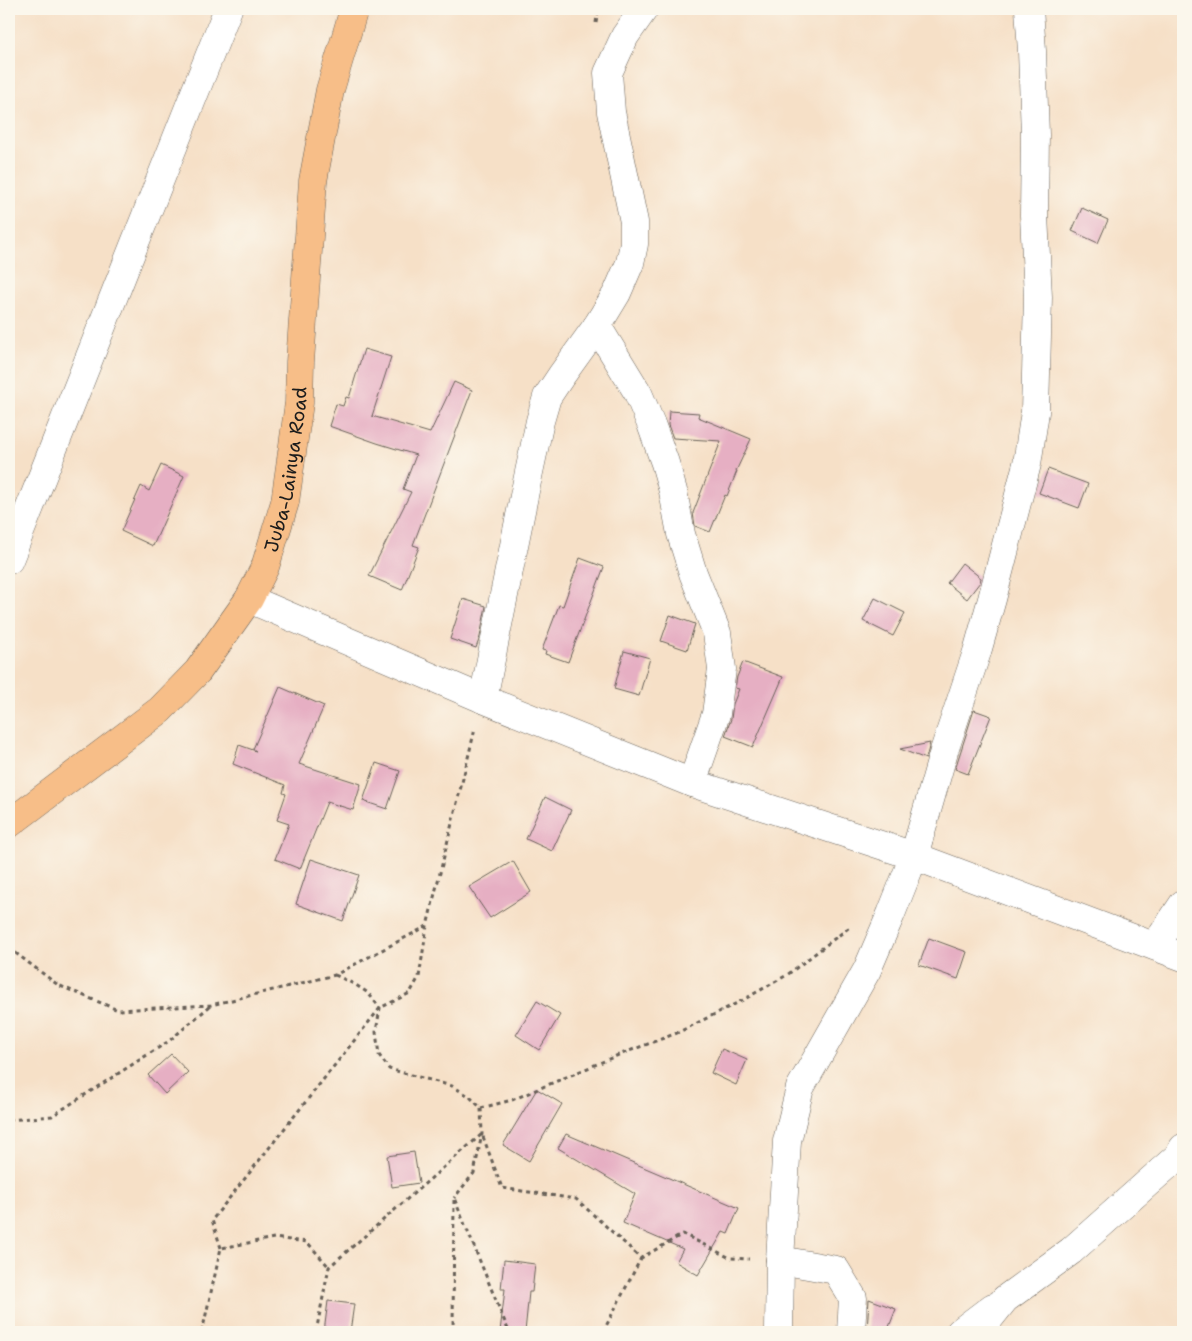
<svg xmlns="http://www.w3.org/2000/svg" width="1192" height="1341" font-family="'Shantell Sans',sans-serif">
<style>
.building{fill:#e6afc3}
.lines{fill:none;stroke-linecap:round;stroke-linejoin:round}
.minor-casing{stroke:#686158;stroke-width:29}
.primary-casing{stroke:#686158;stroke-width:29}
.path{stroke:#686158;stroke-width:3;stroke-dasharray:4 4;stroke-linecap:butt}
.minor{stroke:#fff;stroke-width:28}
.primary{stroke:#f7be88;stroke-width:28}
.labels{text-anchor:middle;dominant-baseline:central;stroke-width:5;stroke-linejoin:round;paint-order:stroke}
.street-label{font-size:19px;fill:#1c1c1c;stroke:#fbf7ec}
</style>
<rect width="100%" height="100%" fill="#fbf7ec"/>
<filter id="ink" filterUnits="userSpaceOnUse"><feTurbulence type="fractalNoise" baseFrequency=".02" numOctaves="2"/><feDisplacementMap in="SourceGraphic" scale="10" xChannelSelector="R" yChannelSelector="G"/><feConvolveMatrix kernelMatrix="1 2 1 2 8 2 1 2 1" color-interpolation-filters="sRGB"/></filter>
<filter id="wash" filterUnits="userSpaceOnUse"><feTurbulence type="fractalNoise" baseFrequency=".0096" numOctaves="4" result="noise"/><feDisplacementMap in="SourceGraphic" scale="20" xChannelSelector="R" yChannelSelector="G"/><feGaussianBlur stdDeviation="1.12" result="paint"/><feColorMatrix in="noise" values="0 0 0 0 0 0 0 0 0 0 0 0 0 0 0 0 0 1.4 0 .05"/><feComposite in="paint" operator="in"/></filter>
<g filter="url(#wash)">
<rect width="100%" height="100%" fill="#f6e0c7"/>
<g id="blocks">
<g class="building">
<path d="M1082,208l26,12 -10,23 -26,-12z"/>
<path d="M364,349l27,8 -19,59 58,17 24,-51 18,8 -59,155 6,2 -17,43 -33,-14 42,-84 -8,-3 13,-34 -39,-12 -48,-17 7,-22 7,2 3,-9 3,1z"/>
<path d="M669,411l30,2 -1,4 53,22 -15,32h1l-10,25 -2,-1 -15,37 -15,-6 -2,-13 28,-72 -48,-3 -5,-13z"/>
<path d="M161,465l23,11 -31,70 -32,-15 20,-45 8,5z"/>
<path d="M1048,469l40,15 -9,24 -40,-15z"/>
<path d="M580,558l24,9 -36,95 -23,-8 1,-3 -4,-1 17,-45 4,1z"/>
<path d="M962,563l19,15 -1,4 -13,17 -20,-16z"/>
<path d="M875,598l30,15 -12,23 -30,-15z"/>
<path d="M463,599l23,7 -6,31 -4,11 -26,-9z"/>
<path d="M670,615l25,9 -8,26 -26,-9z"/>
<path d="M624,651l26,7 -11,38 -25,-7z"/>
<path d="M743,662l40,15 -30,70 -28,-11 6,-17 2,-15 6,-15 -4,-1 2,-11z"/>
<path d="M280,687l44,19 -25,58 62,20 -8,26 -26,-8 -27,67 -25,-10 14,-35 -12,-4 9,-26 -3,-1 2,-8 -52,-21 6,-19 17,6 -3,-2z"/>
<path d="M974,710l17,6 -23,58 -13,-5z"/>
<path d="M930,743l-4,16 -26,-10z"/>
<path d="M376,763l24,8 -13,38 -24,-8z"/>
<path d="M545,797l26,13 -19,41 -26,-12z"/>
<path d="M311,859l48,16 -16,46 -47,-17z"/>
<path d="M513,861l18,31 -41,26 -21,-31z"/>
<path d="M929,938l38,14 -9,27 -39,-14z"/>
<path d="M537,1001l23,14 -21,35 -23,-15z"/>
<path d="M722,1049l25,11 -11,25 -25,-12z"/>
<path d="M171,1054l17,18 -23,22 -17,-19z"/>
<path d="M537,1089l25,15 -33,57 -26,-16z"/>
<path d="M566,1134l173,74 -11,26 -5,-2 -25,43 -22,-13 7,-13 -60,-26 12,-29 -77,-46z"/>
<path d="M414,1152l5,31 -27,4 -5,-31z"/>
<path d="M504,1260l31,4 -3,28h-3l-4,40h-25l5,-43h-4z"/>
<path d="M869,1299l27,10 -9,23h-20z"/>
<path d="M328,1301l26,3 -4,28h-26z"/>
</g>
</g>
</g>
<g filter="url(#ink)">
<use href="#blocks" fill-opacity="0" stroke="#686158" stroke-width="1"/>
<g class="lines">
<g class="minor-casing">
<g id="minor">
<path d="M597,326l41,67 13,31 14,39 8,28 8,43 12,39 24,60 5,36 -6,45 -24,69"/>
<path d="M9,560l219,-551"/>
<path d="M249,599l234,100 209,84 222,73 269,101"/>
<path d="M483,699l42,-208 15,-70 7,-24 14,-21 36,-50 20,-33 13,-30 4,-19v-22l-23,-110 -3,-39 17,-37 19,-27"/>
<path d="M1155,946l28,-42"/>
<path d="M780,1260l56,10 17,28 -2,34"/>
<path d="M779,1332l1,-72 7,-119 13,-53 67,-118 24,-56 23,-58 30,-105 33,-99 15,-53 35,-135 8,-52 3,-115 -4,-82 1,-80 -3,-84 -3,-42"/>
<path d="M960,1332l33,-25"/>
<path d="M983,1332l6,-13 16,-20 66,-48 106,-94 6,-9"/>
</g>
</g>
<g class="primary-casing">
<g id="primary">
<path id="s1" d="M9,824l151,-114 38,-39 51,-72 16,-32 20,-65 14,-99 1,-41 13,-181 17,-91 24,-81"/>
</g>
</g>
<g class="path">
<path d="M596,23l2,-14"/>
<path d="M9,948l49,37 60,25 93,-5 124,-30 92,-49"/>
<path d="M335,975l21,10 12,8 12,15 -4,24 3,23 10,14 63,17 17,10 12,12 1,26 -8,39 -20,25"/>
<path d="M481,1108l31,-8 104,-44 61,-23 66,-33 44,-25 64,-49"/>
<path d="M9,1120l43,-4 117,-75 41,-35"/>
<path d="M221,1248l-9,-28 168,-212 30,-15 9,-16 8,-51 48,-197"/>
<path d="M202,1332l19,-84 53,-10 33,4 22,25"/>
<path d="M316,1332l13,-65 153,-133 20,54 74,11 65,59 42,-24 47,24 19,1"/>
<path d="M453,1332l1,-134 55,134"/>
<path d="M603,1332l38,-74"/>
</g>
<use href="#minor" class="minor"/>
<use href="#primary" class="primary"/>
</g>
</g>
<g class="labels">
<g class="street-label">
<text stroke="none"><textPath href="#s1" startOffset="468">Juba-Lainya Road</textPath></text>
</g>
</g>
<rect width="1192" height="1341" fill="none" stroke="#fbf7ec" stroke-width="30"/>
</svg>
